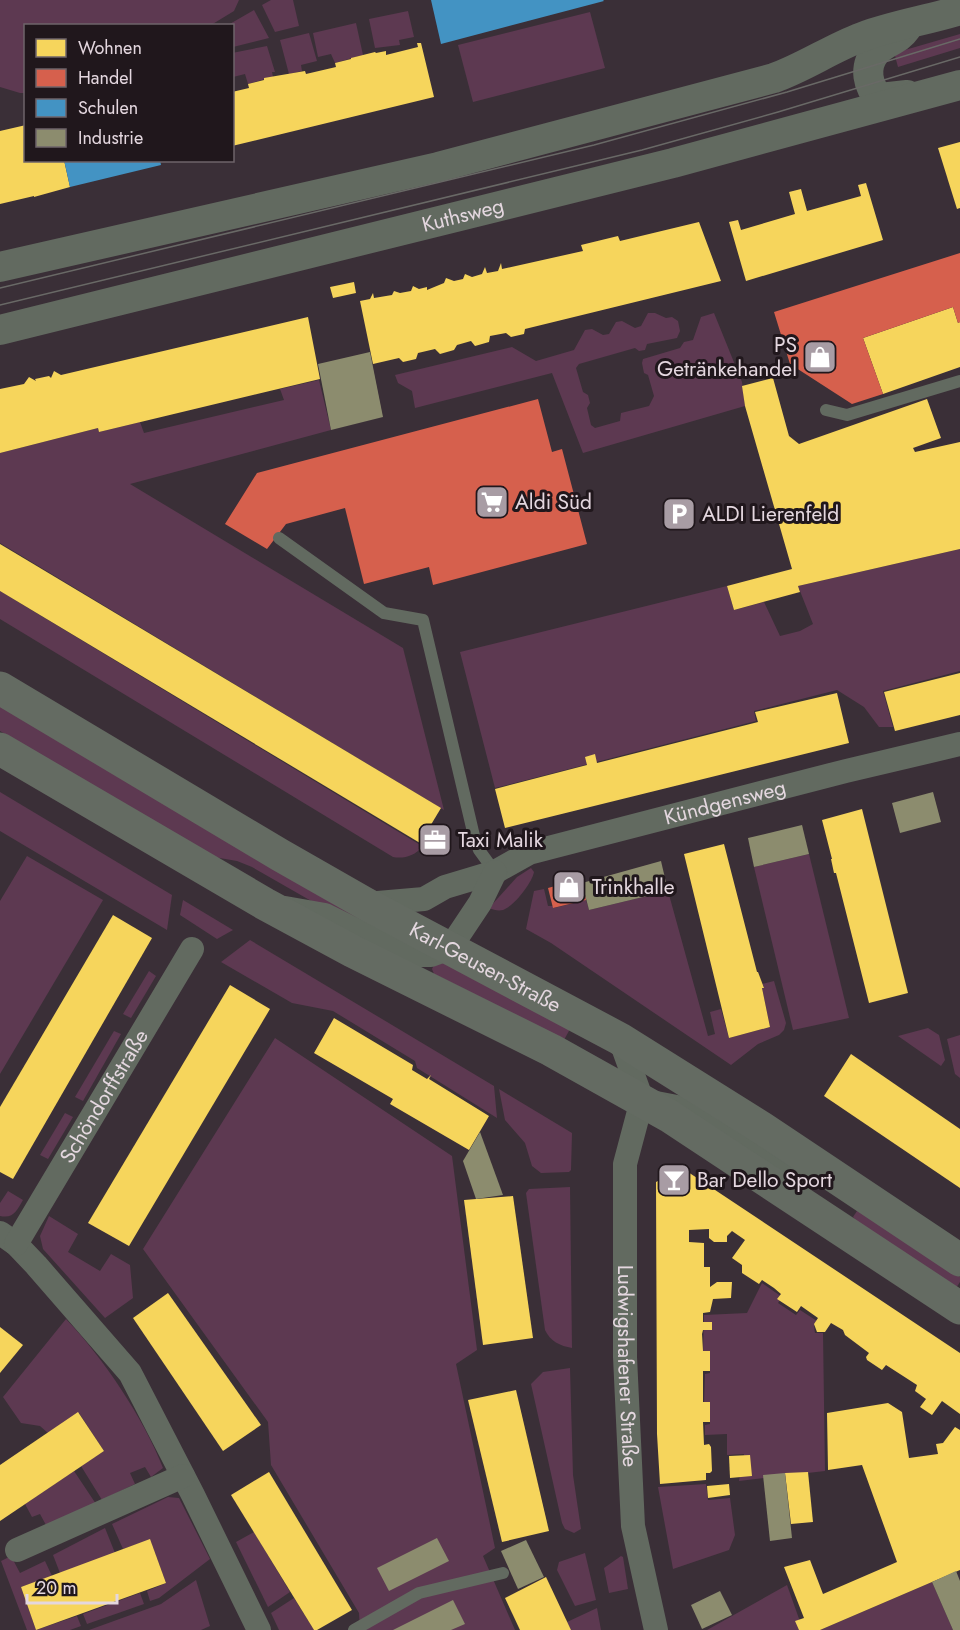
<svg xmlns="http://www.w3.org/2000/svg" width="960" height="1630" font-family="Jost,sans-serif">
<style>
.green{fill:#5d3951}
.homes{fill:#f6d55c}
.shops{fill:#d6604d}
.schools{fill:#4393c3}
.industry{fill:#8c8c6e}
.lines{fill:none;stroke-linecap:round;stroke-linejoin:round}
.service{stroke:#626a60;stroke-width:12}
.minor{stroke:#626a60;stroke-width:24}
.tertiary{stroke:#626a60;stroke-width:30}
.secondary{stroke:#646b62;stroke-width:33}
.tram{stroke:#696966;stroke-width:1.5}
.labels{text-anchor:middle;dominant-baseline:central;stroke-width:6;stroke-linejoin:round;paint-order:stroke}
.street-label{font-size:21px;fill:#e4d7df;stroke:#20171c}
.poi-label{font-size:21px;fill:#e4d7df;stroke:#20171c;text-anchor:start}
</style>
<rect width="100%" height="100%" fill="#3a2f37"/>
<g class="green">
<path d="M0,0h239l-5,11 -23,14 -185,1 -1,67h-5l-20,-6z"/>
<path d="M271,0h22l6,26 -24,6 -13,-27z"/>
<path d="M254,10l15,28 -36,9 -1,-21 -4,-1z"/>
<path d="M408,11l6,26 -15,3 1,5 -25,3 -6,-29z"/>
<path d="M590,12l15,56 -132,34 -15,-57z"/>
<path d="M356,23l7,32 -28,8 -4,-9 -13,3 -5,-24z"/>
<path d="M309,33l8,28 -16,4 1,6 -13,3 -9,-34z"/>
<path d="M960,34v14l-62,19 -3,-11 3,-4z"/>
<path d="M267,46l8,26h-3l1,5 -25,7 -3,-10 -12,3 -1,-24z"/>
<path d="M648,313h7l11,5 6,-1 6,4 2,10 -3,7 -30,6 -2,6 -6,1 -4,-3 -56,16 -3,4 7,24 5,3 2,8 -3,5 4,17 4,3 25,-7 1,-8 28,-7 5,-10 -6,-21 -4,-2 -2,-10 1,-4 37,-11 4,-6 9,-2 8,-23 13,-4 28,69 3,24 -162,47 -31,-80 -137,35 -3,-17 -14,-8 -3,-8 117,-28 24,14 38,-11 11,-20 7,-1 11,6 6,-1 7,-12 6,-1 13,7 6,-2z"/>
<path d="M319,380l12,50 -201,54 273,164 41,162 -444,-267v-90l98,-25 1,4 41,-10 4,11 140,-33 -4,-11z"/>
<path d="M960,549v122l-77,20 10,36h-14l-15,-20 -27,-17 -83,21 2,10 -261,67 -35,-136 267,-66 7,24 30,-8 16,34 20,-5 13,-7 -15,-38z"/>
<path d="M0,591l422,255c-6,10 -19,13 -29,11l-393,-238z"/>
<path d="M0,706l389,227 -76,-31 -61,-35 -15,-6 -29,-5 -208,-125z"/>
<path d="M0,792l172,103 -5,35 -167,-99z"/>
<path d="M809,854l40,164 -56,12 -39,-163z"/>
<path d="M27,856l76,44 -103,174v-173z"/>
<path d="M531,868l3,4c-2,11 -20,34 -31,38 -5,1 -9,0 -14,-2l28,-31z"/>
<path d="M544,889l4,17h5l1,2 32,-8 3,10 79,-19 40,145 7,-2 -5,-22 11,-3 8,29 41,-11 -8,-39 2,-1 -2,-3 12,-3 12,42 -2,7 -5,5 -21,9 -27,21 -180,-122 -25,-14 8,-38z"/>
<path d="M183,900l50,30 -16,9 -37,-24z"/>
<path d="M250,940l244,146 3,32 -80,-50 -2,-7 -82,-50 -41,-8 -71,-41z"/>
<path d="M442,962l128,67 -6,11 -130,-66 -2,-5 3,-6z"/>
<path d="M149,971l7,5 -25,42 -8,-4z"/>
<path d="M928,1028l11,7 6,25 -4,6 -43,-30z"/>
<path d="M114,1031l7,3 -38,67 -8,-4z"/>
<path d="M960,1035v43l-5,-4 -8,-35z"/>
<path d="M275,1038l177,118 25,194 -21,14 39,184 -12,8 32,74h-155l-1,-17 -88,-148 -3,-43 -125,-173z"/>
<path d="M499,1089l73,44 -1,37 -2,2 -28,1 -9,-7 -7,-23 -20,-23z"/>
<path d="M65,1113l8,4 -25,42 -8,-4z"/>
<path d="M570,1187l2,161c-12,-2 -22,-7 -27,-18l-19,-137 3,-4z"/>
<path d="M8,1191l15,9c-6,10 -9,19 -23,16v-13z"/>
<path d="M857,1211l5,1 98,65v5l-4,6 -100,-67 -3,-4z"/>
<path d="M49,1216l29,18 -10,18 32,19 11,-17 19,11 3,33 -28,20 -62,-69 -3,-13z"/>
<path d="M762,1283l20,14 -4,6 18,12 4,-5 17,11 -3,5 1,7h8l2,138 -86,10 5,-27 -17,1v-21l-22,1v-10l5,-1v-19l-6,-1 1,-30 5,-1v-19h-7l1,-39 43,-2z"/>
<path d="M66,1319c38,40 77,98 97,149l-12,9 -6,-10 -15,6 5,11 -33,16 -21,-34 23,-15 -25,-38 -31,20 -8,-7 -19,-3 -18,-26z"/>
<path d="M570,1368l3,107 8,54 -7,4 -9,-4 -3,-6 -31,-139 12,-12z"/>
<path d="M74,1471l22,33 -50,21 -6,-11 -8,3 -7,-13z"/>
<path d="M706,1484l2,16 22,-2 5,37 -6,15 -56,19 -15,-82z"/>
<path d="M168,1497l11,1 31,61 -51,39 -9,3 -3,-10 19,-8 -16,-43 -27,9 -11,-25z"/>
<path d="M105,1528l10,25 -55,20 -7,-18z"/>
<path d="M254,1532l36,60 -22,15 -32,-65z"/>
<path d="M585,1553l11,47 -21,6 -18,-36 2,-8z"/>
<path d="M11,1556l9,17 25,-12 7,15 -31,11 15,43 41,-14 4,10 -11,4h-43l-26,-69z"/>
<path d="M621,1556l2,1 5,32 -19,4 -5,-25z"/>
<path d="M196,1580l14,46 -9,4h-112l72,-26z"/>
<path d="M932,1582l21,48h-133z"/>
<path d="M787,1585l16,45h-96z"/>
<path d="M140,1593l4,11 -57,20 -4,-10z"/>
<path d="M294,1598l20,32h-35l-8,-17z"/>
<path d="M597,1608l4,22h-30l-4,-8z"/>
</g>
<g class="homes">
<path d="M417,43h4l13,54 -202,49v-54l17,-4 -1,-4 16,-4v-2l41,-7 1,3 30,-7 -1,-4 16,-4v-1l24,-6 1,1 10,-2v4l32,-8z"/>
<path d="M26,125v35h38l6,27 -36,10v-1l-34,8v-73z"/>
<path d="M960,142v66l-3,1 -19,-61z"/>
<path d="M866,183l17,57 -137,41 -17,-59 9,-2 3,10 54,-16 -6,-22 12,-3 6,22 54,-15 -3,-11z"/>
<path d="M699,222l22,59 -196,48 -1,5 -13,3 -5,-4 -16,3 -1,6 -14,4 -4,-5 -14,4 -3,5 -14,4 -5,-5 -17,4 -2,6 -13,3 -4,-4 -26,6 -13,-63 10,-2 3,-6 1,5 18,-3 2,-4 6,2 11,-2 2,-5 6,3 8,-2v3l17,-7 2,-5 8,3 9,-2 2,-5 7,3 10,-3 3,-7 2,6 11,-2 3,-8 1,6 81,-18 -2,-6 37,-9 2,5z"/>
<path d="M354,282l2,11 -23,5 -3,-11z"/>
<path d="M953,307l5,16 2,-1v45l-77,27 -20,-56z"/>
<path d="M308,317l12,62 -221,53 -1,-4 -98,25v-64l24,-5 5,-7 7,4 -1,-2 14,-3 2,2 3,-7 7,4z"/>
<path d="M773,378l16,58 10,8 128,-45 14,39 -28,10 2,4 45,-10v107l-162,37 2,6 -66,18 -7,-24 65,-17 -47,-163 -3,-20z"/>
<path d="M0,544l441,264 -21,35 -420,-252z"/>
<path d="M960,673v42l-65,16 -11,-39z"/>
<path d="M837,693l12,50 -344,85 -10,-39 92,-24 -2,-8 10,-3 2,9 161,-41 -3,-10z"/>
<path d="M862,809l46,184 -39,10 -33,-130h-2l-3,-14h1l-10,-39z"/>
<path d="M724,844l33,128h1l6,16h-2l8,39 -41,11 -45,-184z"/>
<path d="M113,915l39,23 -139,241 -13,-7v-65z"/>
<path d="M230,985l40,24 -141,237 -41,-23z"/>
<path d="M334,1018l79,47 -1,5 15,9 4,-4 -2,4 60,37 -20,34 -79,-46 3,-5 -79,-46z"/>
<path d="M851,1054l109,75v59l-136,-92z"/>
<path d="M682,1168l278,185v61l-18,-13 -10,14 -12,-8 6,-8 -11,-8 2,-6 -31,-20 -4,5 -15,-10 -1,-3 3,-4 -24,-18 -2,-5 -12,-7 -6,9h-8l-3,-8 4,-6 -17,-12 -4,6 -20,-13 4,-5 -7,-6 -12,-8 -3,4 -17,-11v-8l-10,-7 13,-18 -13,-9 -5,5v6h-13l-5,-4v-9l-20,1v12l15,1v24h6v20l7,-5h15l-1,16 -18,1 -3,13 -7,1v9h9v8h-9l-1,4 1,17h7v20h-7v31h7v20h-7l1,23 5,-1 2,3 1,24 -2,2h-4v7l-46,4 -3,-50 -1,-252z"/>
<path d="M513,1196l20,142 -50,7 -19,-145z"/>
<path d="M168,1293l93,132 -38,26 -90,-133z"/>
<path d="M0,1327l23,18 -23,28z"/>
<path d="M516,1390l33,141 -47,11 -34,-142z"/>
<path d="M888,1403l14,9 7,46 29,-4 -2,-10 7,-1 12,-16 5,3v140l-140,60h-21l-4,-9 9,-3 -20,-51 26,-7 13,34 74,-32 -35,-97 -34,5 -1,-57z"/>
<path d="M78,1412l26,39 -104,70v-56z"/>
<path d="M750,1455l2,21 -22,2 -1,-22z"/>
<path d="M269,1472l83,138 -35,20h-3l-83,-135z"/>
<path d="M808,1472l5,50 -22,2 -6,-51z"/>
<path d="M729,1484l1,11 -22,3 -1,-12z"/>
<path d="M150,1539l16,44 -130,47 -15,-43z"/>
<path d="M546,1577l25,53h-51l-15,-32z"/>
</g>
<g class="shops">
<path d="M960,253v69l-2,1 -5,-16 -90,31 20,56 -31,10 -62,-40 -16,-52z"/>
<path d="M538,399l14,53 10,-3 25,95 -154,41 -4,-18 -65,17 -19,-76 -59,16 -19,25 -42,-25 32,-51z"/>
<path d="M581,879l5,21 -33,8 -5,-20z"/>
</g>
<g class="schools">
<path d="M431,0h172l1,1 -163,43z"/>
<path d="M64,160h96l1,5 -91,22z"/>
</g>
<g class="industry">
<path d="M370,352l13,65 -52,13 -13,-66z"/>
<path d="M933,792l8,30 -41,11 -8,-30z"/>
<path d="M802,825l7,29 -55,13 -6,-29z"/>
<path d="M661,861l7,30 -79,19 -7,-27z"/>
<path d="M480,1132l23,63 -27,4 -13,-38z"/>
<path d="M785,1473l7,65 -22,3 -7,-66z"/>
<path d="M437,1538l12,23 -60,30 -12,-23z"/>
<path d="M526,1540l18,37 -26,12 -17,-38z"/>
<path d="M956,1571l4,10v49h-7l-21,-48z"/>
<path d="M720,1591l12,24 -30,14 -11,-24z"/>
<path d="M453,1600l12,24 -14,6h-58z"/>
</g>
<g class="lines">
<g class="service">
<path d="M826,410l21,5 113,-34"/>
<path d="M279,538l105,75 39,7 51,216 5,14 16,22"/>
<path d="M354,1630l65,-37 84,-20"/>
</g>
<g class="minor">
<path id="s1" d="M366,904l58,-5 21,-12 50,-15 34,-19 23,-6 294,-76 114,-27"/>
<path d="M285,908l40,7 57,28 29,12h20l19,-7 30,-45 15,-31"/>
<path id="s2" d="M620,1039l22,61 -17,64v193l8,169 23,104"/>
<path d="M656,1103l47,9 90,59 35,6"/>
<path d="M0,1233l16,11 20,21 94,108 63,122 66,135"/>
<path id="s3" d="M16,1244l176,-295"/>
<path d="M17,1550l166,-74"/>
</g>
<g class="tertiary">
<path d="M906,29c-8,12 -23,13 -31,24 -11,14 -8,34 5,45l27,-3"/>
<path d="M0,267l438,-100 336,-89c31,-11 58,-30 88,-41 32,-12 66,-17 98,-27"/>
<path id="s4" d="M0,330l673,-167 287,-78"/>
</g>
<g class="secondary">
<path id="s5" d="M0,688l280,167 86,49 254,135 142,89 198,132"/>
<path d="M0,749l265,155 87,47 199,99 118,66 291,192"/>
</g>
<g class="tram">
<path d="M0,288l594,-143 193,-53 173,-53"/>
<path d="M0,305l642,-155 136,-38 182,-55"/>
</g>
</g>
<defs>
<g id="shop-square" transform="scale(1.725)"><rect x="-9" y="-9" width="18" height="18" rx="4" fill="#a89ca4" stroke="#20171c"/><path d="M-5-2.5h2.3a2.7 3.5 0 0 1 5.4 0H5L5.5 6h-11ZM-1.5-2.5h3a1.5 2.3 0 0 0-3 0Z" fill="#fff"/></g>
<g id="supermarket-square" transform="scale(1.725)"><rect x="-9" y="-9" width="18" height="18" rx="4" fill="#a89ca4" stroke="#20171c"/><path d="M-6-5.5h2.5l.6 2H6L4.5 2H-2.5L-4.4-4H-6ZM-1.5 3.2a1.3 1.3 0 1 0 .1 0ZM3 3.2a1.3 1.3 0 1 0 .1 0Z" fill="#fff"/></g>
<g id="parking-square" transform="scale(1.725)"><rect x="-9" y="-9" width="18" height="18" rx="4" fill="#a89ca4" stroke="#20171c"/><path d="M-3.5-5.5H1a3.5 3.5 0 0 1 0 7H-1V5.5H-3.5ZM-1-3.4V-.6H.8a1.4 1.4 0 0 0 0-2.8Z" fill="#fff"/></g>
<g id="office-square" transform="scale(1.725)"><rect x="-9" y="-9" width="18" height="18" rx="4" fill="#a89ca4" stroke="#20171c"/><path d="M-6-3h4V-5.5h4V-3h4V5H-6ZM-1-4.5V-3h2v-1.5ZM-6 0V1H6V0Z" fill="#fff"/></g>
<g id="bar-square" transform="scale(1.725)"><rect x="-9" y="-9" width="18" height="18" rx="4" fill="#a89ca4" stroke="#20171c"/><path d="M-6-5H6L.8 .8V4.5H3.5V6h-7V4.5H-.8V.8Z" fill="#fff"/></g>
</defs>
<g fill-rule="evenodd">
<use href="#shop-square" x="820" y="357"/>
<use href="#supermarket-square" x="492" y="502"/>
<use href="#parking-square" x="679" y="514"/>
<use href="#office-square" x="435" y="840"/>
<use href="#shop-square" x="569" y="887"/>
<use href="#bar-square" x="674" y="1180"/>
</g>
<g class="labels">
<g class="street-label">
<text stroke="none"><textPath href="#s4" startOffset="477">Kuthsweg</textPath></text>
<text stroke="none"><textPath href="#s1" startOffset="376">Kündgensweg</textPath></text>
<text stroke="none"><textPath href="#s5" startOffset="560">Karl-Geusen-Straße</textPath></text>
<text stroke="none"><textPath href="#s3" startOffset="172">Schöndorffstraße</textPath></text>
<text stroke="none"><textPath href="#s2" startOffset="333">Ludwigshafener Straße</textPath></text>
</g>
<g class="poi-label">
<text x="797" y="345" text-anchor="end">PS<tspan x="797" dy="24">Getränkehandel</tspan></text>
<text x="515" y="502">Aldi Süd</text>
<text x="702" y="514">ALDI Lierenfeld</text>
<text x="458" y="840">Taxi Malik</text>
<text x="592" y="887">Trinkhalle</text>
<text x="697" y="1180">Bar Dello Sport</text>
</g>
</g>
<rect x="24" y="24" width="210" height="138" fill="#20171c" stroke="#6e646a" stroke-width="1.5"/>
<rect x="36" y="39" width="30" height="18" fill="#f6d55c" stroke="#6e646a" stroke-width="1.5"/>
<text x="78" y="54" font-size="18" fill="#e4d7df">Wohnen</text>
<rect x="36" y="69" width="30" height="18" fill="#d6604d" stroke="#6e646a" stroke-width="1.5"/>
<text x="78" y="84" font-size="18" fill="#e4d7df">Handel</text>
<rect x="36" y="99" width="30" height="18" fill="#4393c3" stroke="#6e646a" stroke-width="1.5"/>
<text x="78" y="114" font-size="18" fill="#e4d7df">Schulen</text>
<rect x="36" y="129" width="30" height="18" fill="#8c8c6e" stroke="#6e646a" stroke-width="1.5"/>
<text x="78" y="144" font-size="18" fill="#e4d7df">Industrie</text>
<path d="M27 1594v9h90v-9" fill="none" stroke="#e4d7df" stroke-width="3"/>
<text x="36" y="1594" font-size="18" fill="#e4d7df" stroke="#20171c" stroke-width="4.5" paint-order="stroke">20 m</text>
</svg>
